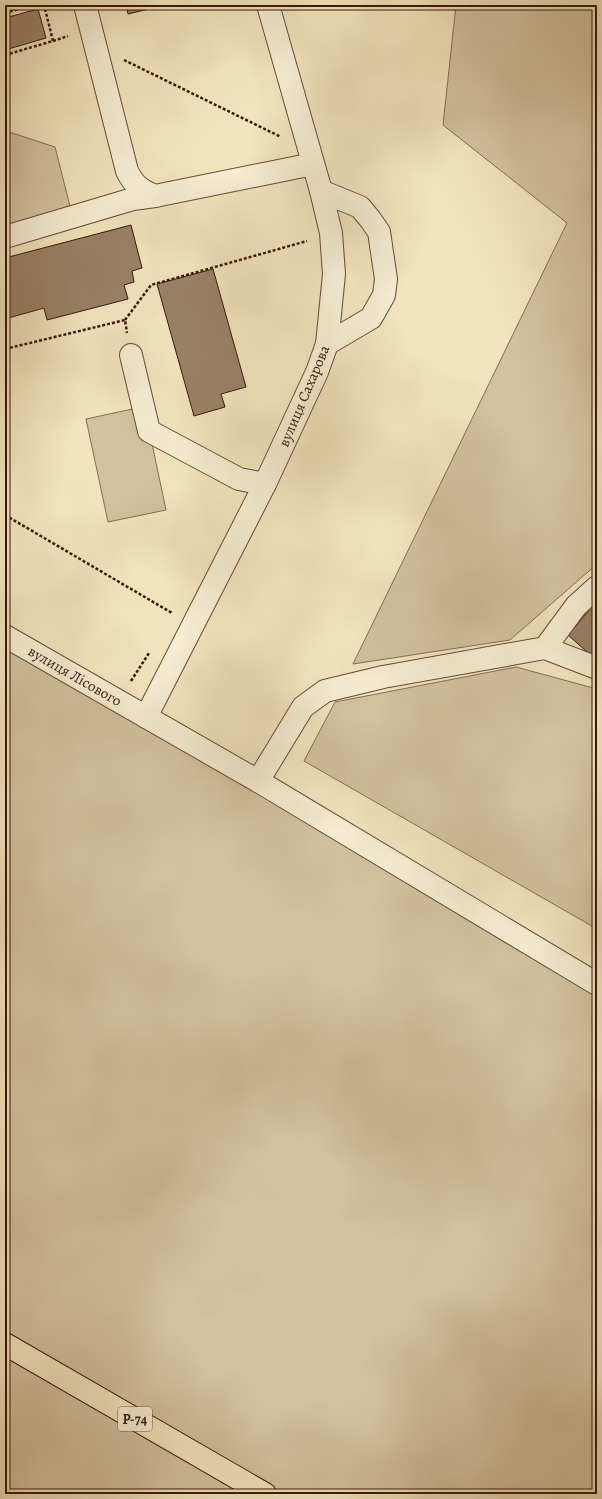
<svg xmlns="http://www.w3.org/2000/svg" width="602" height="1499" font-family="Alegreya,serif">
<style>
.green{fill:#d3c29f;stroke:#866c54}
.building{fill:#998267;stroke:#391609}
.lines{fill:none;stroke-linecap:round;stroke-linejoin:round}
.minor-casing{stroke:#674a36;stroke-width:24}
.major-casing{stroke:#391609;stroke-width:24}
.path{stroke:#391609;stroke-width:2.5;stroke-dasharray:3 2;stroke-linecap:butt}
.minor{stroke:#f7eed5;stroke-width:22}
.major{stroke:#f2e5be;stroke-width:22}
.labels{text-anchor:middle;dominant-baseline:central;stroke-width:3;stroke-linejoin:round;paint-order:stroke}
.shield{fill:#f7eed5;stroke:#725746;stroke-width:1}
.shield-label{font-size:14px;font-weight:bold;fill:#391609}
.street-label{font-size:15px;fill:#391609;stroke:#f7eed5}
</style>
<rect width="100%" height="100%" fill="#f2e5be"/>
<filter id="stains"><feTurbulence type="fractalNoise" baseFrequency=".005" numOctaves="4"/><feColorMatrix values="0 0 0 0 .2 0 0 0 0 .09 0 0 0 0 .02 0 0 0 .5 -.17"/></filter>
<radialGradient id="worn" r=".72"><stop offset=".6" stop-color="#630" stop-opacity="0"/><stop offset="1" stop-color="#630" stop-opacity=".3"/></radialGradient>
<g class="green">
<path d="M456,5h141v559l-87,76 -157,24 214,-441 -124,-98z"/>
<path d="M9,132l46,15 18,71 -68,18v-93z"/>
<path d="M137,408l14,31 15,71 -58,12 -22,-103z"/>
<path d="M5,636l592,348v510h-592z"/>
<path d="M516,667l81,22v240l-293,-168 31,-59z"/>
</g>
<g class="building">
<path d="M126,5h35v1l-33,8z"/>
<path d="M38,9l8,29 -41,12v-32z"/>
<path d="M131,225l11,43 -10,3 2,11 -10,3 4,14 -81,21 -3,-12 -39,11v-61z"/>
<path d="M213,269l33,118 -25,7 4,13 -31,9 -37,-132z"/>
<path d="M597,601v55l-2,3 -27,-24z"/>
</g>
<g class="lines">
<g class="minor-casing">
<g id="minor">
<path d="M85,5l42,166c7,14 13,19 28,25l158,-32"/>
<path d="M321,191l39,16 10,12 9,13 7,47 -2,16 -13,23 -44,26"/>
<path d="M5,237l128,-38 22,-3"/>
<path d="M131,355l18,76 90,48 26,5"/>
<path d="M5,636l253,145 339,203"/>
<path d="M545,648l31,-42 21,-19"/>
<path d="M146,717l119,-233 52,-112 10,-28 7,-70 -3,-41 -10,-42 -53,-186"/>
<path d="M258,781l45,-74 22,-16 58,-14 162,-29 52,20"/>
</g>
</g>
<g class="major-casing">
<path id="major" d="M5,1344l260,150"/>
</g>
<g class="path">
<path d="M5,13l28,-8"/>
<path d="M53,41l15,-5"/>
<path d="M5,55l48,-14 -9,-36"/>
<path d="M124,60l157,77"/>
<path d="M125,320l26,-35 156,-44"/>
<path d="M5,349l120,-29 2,13"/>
<path d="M5,515l167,98"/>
<path d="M131,681l18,-28"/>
</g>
<use href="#minor" class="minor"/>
<use href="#major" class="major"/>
</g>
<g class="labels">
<rect class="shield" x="118" y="1407" width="34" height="24" rx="3"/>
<g class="shield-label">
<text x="135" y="1419">Р-74</text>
</g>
<g class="street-label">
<text transform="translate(304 396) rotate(-67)">вулиця Сахарова</text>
<text transform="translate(75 676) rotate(30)">вулиця Лісового</text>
</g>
</g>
<rect width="602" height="1499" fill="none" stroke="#f2e5be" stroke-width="20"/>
<rect x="6" y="6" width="590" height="1487" fill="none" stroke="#391609" stroke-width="2"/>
<rect x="10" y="10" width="582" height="1479" fill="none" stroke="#391609"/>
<rect width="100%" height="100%" filter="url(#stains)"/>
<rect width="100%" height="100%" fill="url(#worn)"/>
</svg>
